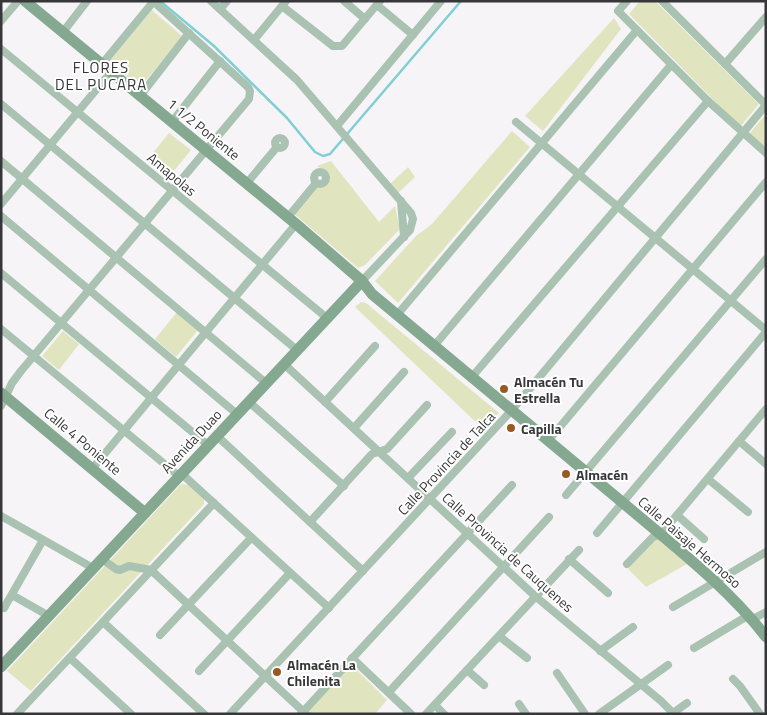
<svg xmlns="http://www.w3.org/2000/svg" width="767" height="715" font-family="'Titillium Web',sans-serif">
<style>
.green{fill:#e1e5bf}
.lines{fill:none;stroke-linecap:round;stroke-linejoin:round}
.stream{stroke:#7fcfd3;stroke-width:2.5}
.street{stroke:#a9c2b1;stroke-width:8}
.secondary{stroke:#84a890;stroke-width:11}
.poi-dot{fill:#995923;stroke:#fff;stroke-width:2}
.labels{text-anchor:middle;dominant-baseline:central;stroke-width:4;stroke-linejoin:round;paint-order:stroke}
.street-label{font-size:14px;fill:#373638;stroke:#fff}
.poi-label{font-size:14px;font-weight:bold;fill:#373638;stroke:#fff;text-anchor:start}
.neighbourhood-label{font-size:15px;letter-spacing:1px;fill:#373638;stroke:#fff}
</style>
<rect width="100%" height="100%" fill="#f7f4f8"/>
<g class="green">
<path d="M640,1h15l104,103 -19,23 -111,-113z"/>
<path d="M152,10l30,26 -42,52 -30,-27z"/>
<path d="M614,18l7,11 -78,102 -18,-15z"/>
<path d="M766,114v35l-17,-15z"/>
<path d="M512,131l18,16 -132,156 -23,-22 41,-45 16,-12z"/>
<path d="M169,133l22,17 -22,27 -22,-17z"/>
<path d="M331,161l48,61 16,-16 5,23 -35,36 -7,3 -66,-56 25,-27h5c7,-9 4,-14 -5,-19z"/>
<path d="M408,167l7,10 -19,18 -7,-10z"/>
<path d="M361,302l5,1 133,110 -16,16 -128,-122z"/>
<path d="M177,312l21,18 -22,27 -21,-18z"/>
<path d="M63,331l16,13 -20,26 -17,-14z"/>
<path d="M181,484l8,1 15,13v6l-173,187 -24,-20z"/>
<path d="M657,538l30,26 -41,23 -18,-18z"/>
<path d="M351,664l36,36 -12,14h-64l-4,-4z"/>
</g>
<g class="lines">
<path class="stream" d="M160,1l54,45 73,72 28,34 8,4 7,-2 131,-153"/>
<g class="street">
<path d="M211,1l86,79 114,133 2,6 -3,11 -48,51"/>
<path d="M344,1l21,18"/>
<path d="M627,1l-9,10 90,90 58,52"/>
<path d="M662,1l104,104"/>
<path d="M377,5l36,30"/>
<path d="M282,6l51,40h9l38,-45"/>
<path d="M220,9l7,-8"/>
<path d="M1,21l17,-20"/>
<path d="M63,32l24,-31"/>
<path d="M254,40l32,-39"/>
<path d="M1,49l326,269"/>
<path d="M102,64l52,-63"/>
<path d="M725,64l41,-47"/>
<path d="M140,96l49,-63"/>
<path d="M1,104l296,246"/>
<path d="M172,122l48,-61"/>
<path d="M516,122l250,208"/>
<path d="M337,126l104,-125"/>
<circle cx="280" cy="143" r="5"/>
<path d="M1,161l265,222"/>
<circle cx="320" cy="178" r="6"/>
<path d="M247,183l30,-36"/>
<path d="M401,201l3,36"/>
<path d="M1,204l110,-132"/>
<path d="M1,216l236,198"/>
<path d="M288,217l28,-34"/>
<path d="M1,273l207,172"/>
<path d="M397,315l240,-285"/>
<path d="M1,329l178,147"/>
<path d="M434,346l237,-281"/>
<path d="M284,364l251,232 126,105 13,13"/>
<path d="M471,378l237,-277"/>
<path d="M249,402l95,84"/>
<path d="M325,402l50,-56"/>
<path d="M1,406l11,-23 9,-12 228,-272 1,-8 -2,-4 -95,-86"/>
<path d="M354,428l50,-56"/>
<path d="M217,436l146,135"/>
<path d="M548,441l218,-259"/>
<path d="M739,441l27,23"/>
<path d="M92,469l204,-245"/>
<path d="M182,474l147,134"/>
<path d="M408,478l44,-46"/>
<path d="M708,479l40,33"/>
<path d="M566,495l200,-236"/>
<path d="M677,515l27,24"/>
<path d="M1,516l92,52"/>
<path d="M310,522l62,-68 15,-5 40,-44"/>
<path d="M597,533l169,-201"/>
<path d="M102,559l14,10 4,1 9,-4 22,4 155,144"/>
<path d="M569,559l39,34"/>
<path d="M627,564l26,-27 8,-3 105,-125"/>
<path d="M12,595l37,21"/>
<path d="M673,607l93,-55"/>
<path d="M4,608l39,-68"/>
<path d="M753,619l13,-7"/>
<path d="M103,622l101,92"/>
<path d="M160,635l91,-97"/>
<path d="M499,636l28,22"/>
<path d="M694,648l55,-33"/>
<path d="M600,651l33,-24"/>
<path d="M70,658l61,56"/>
<path d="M352,658l59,56"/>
<path d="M467,670l17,15"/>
<path d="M199,671l91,-98"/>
<path d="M557,673l28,41"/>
<path d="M733,679l7,7 20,28"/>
<path d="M389,692l160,-175"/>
<path d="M519,704l7,10"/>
<path d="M435,705l9,9"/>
<path d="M673,713l14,-10"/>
<path d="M17,714l197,-211"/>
<path d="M230,714l282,-304 254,-305"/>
<path d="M301,714l211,-229"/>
<path d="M426,714l153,-164"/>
<path d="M599,714l69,-49"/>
</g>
<g class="secondary">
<path d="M25,1l271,223 66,57 10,13c83,70 167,138 250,208 48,41 106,85 144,135"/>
<path d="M1,393l144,120"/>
<path d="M1,667l361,-386"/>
</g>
</g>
<g class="poi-dot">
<circle cx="504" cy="389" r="5"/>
<circle cx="511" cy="428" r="5"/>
<circle cx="566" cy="474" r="5"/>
<circle cx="277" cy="672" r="5"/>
</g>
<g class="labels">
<g class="street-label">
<text transform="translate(204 129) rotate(39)">1 1/2 Poniente</text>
<text transform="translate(172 174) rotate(40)">Amapolas</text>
<text transform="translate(83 441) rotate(40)">Calle 4 Poniente</text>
<text transform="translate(191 441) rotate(-47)">Avenida Duao</text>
<text transform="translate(446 463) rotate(-47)">Calle Provincia de Talca</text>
<text transform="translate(690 542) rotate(41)">Calle Paisaje Hermoso</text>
<text transform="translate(508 552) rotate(42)">Calle Provincia de Cauquenes</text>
</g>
<g class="poi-label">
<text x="514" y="381">Almacén Tu<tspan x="514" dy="16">Estrella</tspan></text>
<text x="521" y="428">Capilla</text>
<text x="576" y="474">Almacén</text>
<text x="287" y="664">Almacén La<tspan x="287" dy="16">Chilenita</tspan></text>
</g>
<g class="neighbourhood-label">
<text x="101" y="67">FLORES<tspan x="101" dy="17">DEL PUCARA</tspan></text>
</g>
</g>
<rect width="767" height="715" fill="none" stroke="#373638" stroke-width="5"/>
</svg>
